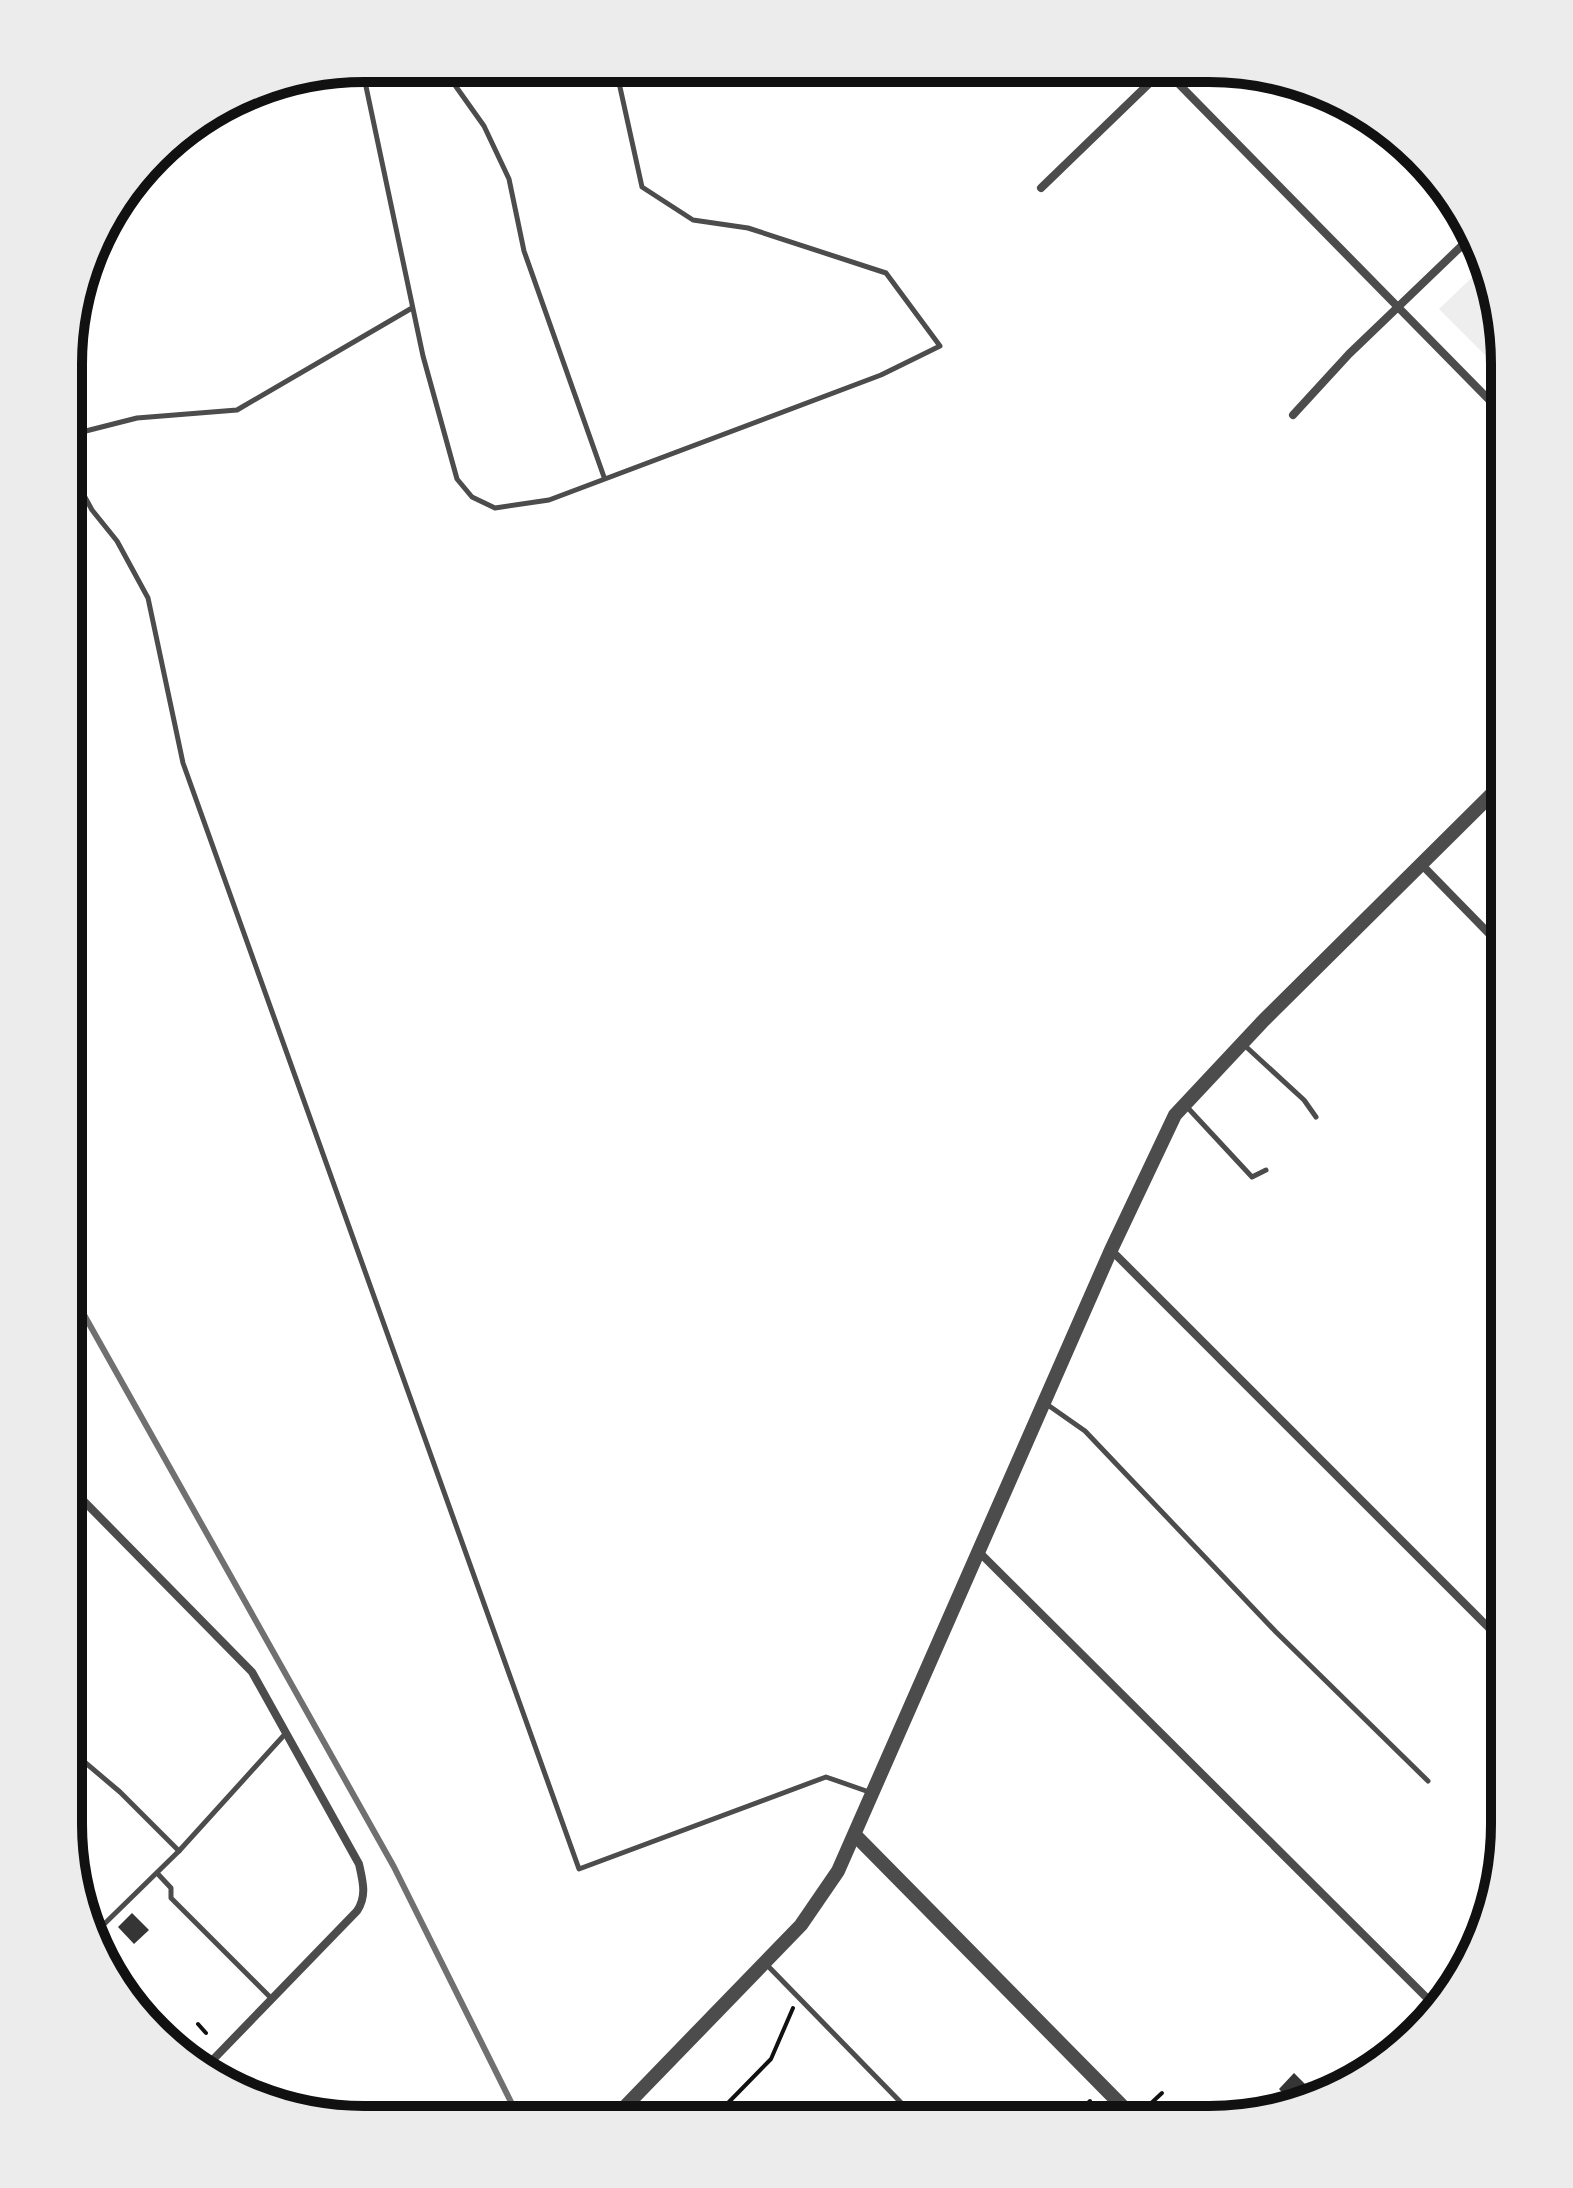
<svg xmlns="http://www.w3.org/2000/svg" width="1573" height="2188" font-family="Signika,sans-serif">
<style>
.green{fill:#eee}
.building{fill:#353535}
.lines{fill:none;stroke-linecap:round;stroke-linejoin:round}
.path{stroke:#111;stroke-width:4}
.service{stroke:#4c4c4c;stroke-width:5}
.minor{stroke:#4c4c4c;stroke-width:8}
.tertiary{stroke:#4c4c4c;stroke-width:14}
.rail{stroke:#707070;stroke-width:6}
.rim{fill:none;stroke:#111;stroke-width:10}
</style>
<rect width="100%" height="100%" fill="#fff"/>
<path class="green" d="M1483,267l22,96v12l-66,-66z"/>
<g class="building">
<path d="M132,1913l17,17 -15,14 -16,-17z"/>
<path d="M112,1955l23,26 -12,11 -20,-30z"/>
<path d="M1294,2073l14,14 -18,14 -11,-12z"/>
</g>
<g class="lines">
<g class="path">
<path d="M198,2024l8,9"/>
<path d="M725,2106l46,-47 22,-51"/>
<path d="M1147,2107l15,-14"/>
<path d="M1082,2109l8,-8"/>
</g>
<g class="service">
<path d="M435,68l17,13 32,45 25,53 15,72 80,226"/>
<path d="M364,77l59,279 34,123 15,18 23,11 54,-8 332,-125 59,-29 -54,-73 -138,-45 -55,-8 -51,-33 -26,-118"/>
<path d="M257,91l72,-12 43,-2 12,-9"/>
<path d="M70,435l67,-17 100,-8 175,-102"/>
<path d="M70,470l22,40 25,31 31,57 35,165 396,1106 247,-92 46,16"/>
<path d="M1242,1043l62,57 12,17"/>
<path d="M1187,1107l65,70 14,-7"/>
<path d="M1045,1403l40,28 191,201 152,149"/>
<path d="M68,1748l52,44 59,59"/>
<path d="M157,1873l14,15v10l100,100"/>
<path d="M94,1934l85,-83 107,-118"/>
<path d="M765,1963l152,156"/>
</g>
<g class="minor">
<path d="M1165,70l340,346"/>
<path d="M1041,188l122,-118"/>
<path d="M1293,415l56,-61 126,-121"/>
<path d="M1421,864l84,86"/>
<path d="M1111,1250l393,393"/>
<path d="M69,1486l183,186 107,192c4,18 8,32 -2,47l-155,160"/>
<path d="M980,1553l458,456"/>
</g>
<g class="tertiary">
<path d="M855,1835l281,285"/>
<path d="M614,2118l187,-193 37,-54 273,-621 64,-135 89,-95 241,-239"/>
</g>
<path class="rail" d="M69,1288l325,579 125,251"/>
</g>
<path d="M0 0H1573V2188H0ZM364 82H1209A282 282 0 0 1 1491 364V1824A282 282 0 0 1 1209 2106H364A282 282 0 0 1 82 1824V364A282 282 0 0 1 364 82Z" fill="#ececec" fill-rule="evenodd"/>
<path class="rim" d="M364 82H1209A282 282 0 0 1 1491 364V1824A282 282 0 0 1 1209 2106H364A282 282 0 0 1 82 1824V364A282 282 0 0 1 364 82Z"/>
</svg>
